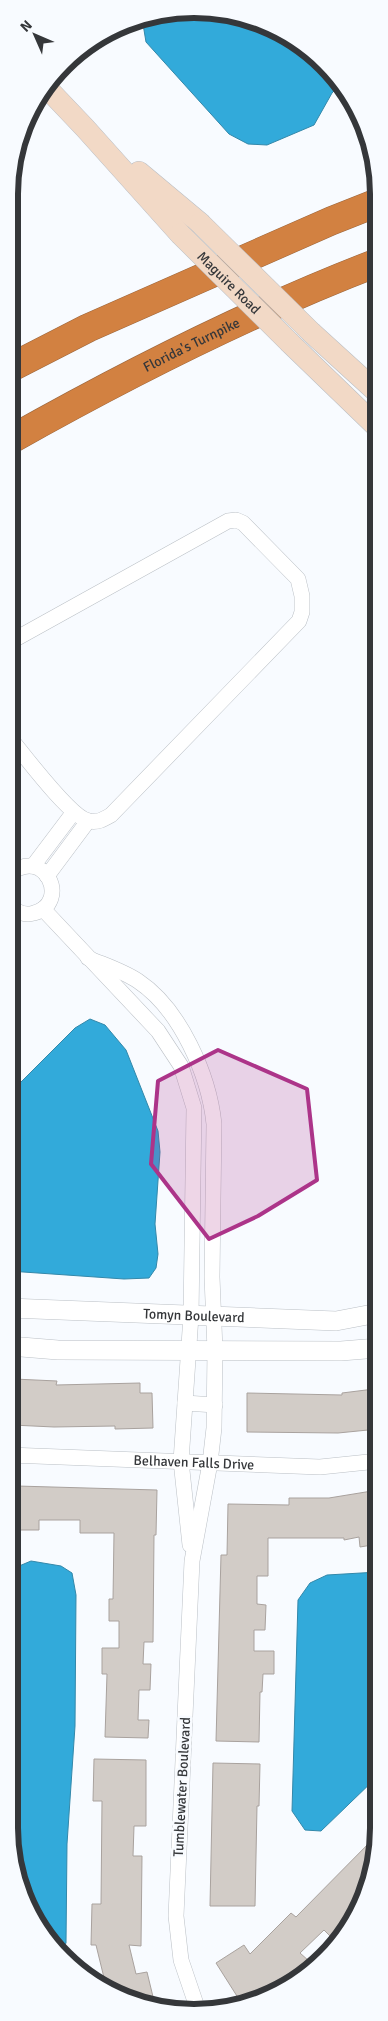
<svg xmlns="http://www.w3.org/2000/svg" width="388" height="2021" font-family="Signika,sans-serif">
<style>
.water{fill:#32aada;stroke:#38a}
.building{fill:#d2ccc7;stroke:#a9a29e}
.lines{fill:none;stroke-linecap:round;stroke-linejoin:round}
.minor-casing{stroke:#bbc0c6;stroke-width:16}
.tertiary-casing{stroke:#bbc0c6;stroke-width:20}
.secondary-casing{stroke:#bbc0c6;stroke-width:22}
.motorway-casing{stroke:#9b673f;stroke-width:29}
.minor{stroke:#fff;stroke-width:15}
.tertiary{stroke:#fff;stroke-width:19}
.secondary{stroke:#f2d9c6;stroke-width:21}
.motorway{stroke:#d28141;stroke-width:28}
.secondary-bridge-casing{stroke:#bbc0c6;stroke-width:22;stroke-linecap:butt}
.secondary-bridge{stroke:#f2d9c6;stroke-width:21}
.marked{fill:#ac3489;fill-opacity:0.2;stroke:#ac3489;stroke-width:4;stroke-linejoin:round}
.labels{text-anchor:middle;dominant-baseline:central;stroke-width:5;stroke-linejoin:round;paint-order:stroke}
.street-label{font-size:14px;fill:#35373a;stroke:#f8fbff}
.rim{fill:none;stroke:#35373a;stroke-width:6}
</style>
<rect width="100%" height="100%" fill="#f8fbff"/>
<g class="water">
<path d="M218,10l58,18 49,35 15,22 -8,8 -18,32 -47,20 -19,-1 -19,-10 -83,-92 -3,-18 6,-9z"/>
<path d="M90,1019l15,6 21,25 32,81 2,21 -5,72 3,30 -2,14 -7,10 -25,1 -115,-8v-177l66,-66z"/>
<path d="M31,1561l30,5 11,7 4,22 -1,131 -8,118 -1,99 -6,10 -37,-55 -14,-71v-252l3,-6z"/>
<path d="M378,1572v204l-57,55 -16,-1 -13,-19 6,-211 12,-17 17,-8z"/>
</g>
<g class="building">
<path d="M14,1379l43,2 -1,4 84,-2v10h12l1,35 -38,1v-3l-61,1 -42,-2z"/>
<path d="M374,1389l4,40 -40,4 -91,-1v-39l95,2v-2z"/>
<path d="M17,1486l140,4 -1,45h-2l-1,107h-9l-1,22h8l-1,26h-11l-1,30h11l-1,18 -43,-1 2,-63h-5v-26h17v-27h-10v-22h4l1,-66h-34v-13h-41v10h-22z"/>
<path d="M378,1490v54l-18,3 -1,-10 -15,3v-2h-76v38h-11v28l9,1 -1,25h-11v21h20v23h-11l-1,18h-2l-1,50 -43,-1 5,-186h6l1,-51 61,1v-7h40z"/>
<path d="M94,1759l52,1v66h-12l-1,30h9l-1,90 -12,-1 7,29 11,-2 8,33 -43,-12 -5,-3 -11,-45h-5l1,-41h9l1,-103h-9z"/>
<path d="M213,1763l47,1 -1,42h-2l-2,100h-45z"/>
<path d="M378,1834v17l-17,56 -30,30 -7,-7 -24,23 9,8 -25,24 -31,18 -11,1 -26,-41 28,-18 6,9 41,-41 5,4z"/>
</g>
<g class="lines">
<g class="minor-casing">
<g id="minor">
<path d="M10,738c14,17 61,80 79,83 9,2 15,-2 22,-6l188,-194 3,-9v-16l-4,-17 -55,-56 -7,-3 -8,1 -218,121"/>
<path d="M33,866l40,-53"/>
<path d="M47,876l41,-55"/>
<path d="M10,905c6,7 15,11 24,8 37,-10 11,-68 -24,-39"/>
<path d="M43,909l115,122 23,35 13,42 -3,208 -10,145 9,84"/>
<path d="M88,958c16,7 35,13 50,23 42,28 71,94 76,143l-2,153 3,73 -1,78 -4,35 -18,98 -16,355 5,44 17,50"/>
<path d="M185,1403l30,2"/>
<path id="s1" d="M9,1455l311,12 58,-6"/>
</g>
</g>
<g class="tertiary-casing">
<g id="tertiary">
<path id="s2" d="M9,1308l327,13 42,-8"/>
<path d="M9,1346l49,4 283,1 37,-3"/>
</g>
</g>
<g class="secondary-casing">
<g id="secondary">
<path d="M46,87l39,41 95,106"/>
<path d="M139,172l61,51"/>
<path d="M312,333l67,61"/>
<path d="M290,343l89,86"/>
</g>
</g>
<g class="motorway-casing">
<g id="motorway">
<path d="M10,368l78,-40 243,-107 48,-19"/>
<path id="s3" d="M10,440c119,-67 241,-129 369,-178"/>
</g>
</g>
<use href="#minor" class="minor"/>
<use href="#tertiary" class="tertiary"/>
<use href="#secondary" class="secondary"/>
<use href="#motorway" class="motorway"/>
<g class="secondary-bridge-casing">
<g id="secondary-bridge">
<path d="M200,223l112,110"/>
<path id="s4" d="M180,234l110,109"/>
</g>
</g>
<use href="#secondary-bridge" class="secondary-bridge"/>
</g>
<path class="marked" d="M218,1050l89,39 10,91 -59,36 -49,23 -58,-75 7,-83z"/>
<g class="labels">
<g class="street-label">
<text stroke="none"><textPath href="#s4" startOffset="69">Maguire Road</textPath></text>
<text stroke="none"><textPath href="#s3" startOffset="205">Florida's Turnpike</textPath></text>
<text stroke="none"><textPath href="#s2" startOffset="185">Tomyn Boulevard</textPath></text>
<text stroke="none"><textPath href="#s1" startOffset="185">Belhaven Falls Drive</textPath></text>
<text transform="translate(182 1787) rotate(-87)">Tumblewater Boulevard</text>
</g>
</g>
<path d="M0 0H388V2021H0ZM194 18H194A176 176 0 0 1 370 194V1828A176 176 0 0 1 194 2004H194A176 176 0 0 1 18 1828V194A176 176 0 0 1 194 18Z" fill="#f8fbff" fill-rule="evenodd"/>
<path class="rim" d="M194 18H194A176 176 0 0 1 370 194V1828A176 176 0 0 1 194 2004H194A176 176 0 0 1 18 1828V194A176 176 0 0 1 194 18Z"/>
<g transform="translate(35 35) rotate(315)" stroke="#f8fbff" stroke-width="4" paint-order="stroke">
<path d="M0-4L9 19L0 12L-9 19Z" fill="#35373a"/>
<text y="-8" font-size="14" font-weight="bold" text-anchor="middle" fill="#35373a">N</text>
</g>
</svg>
